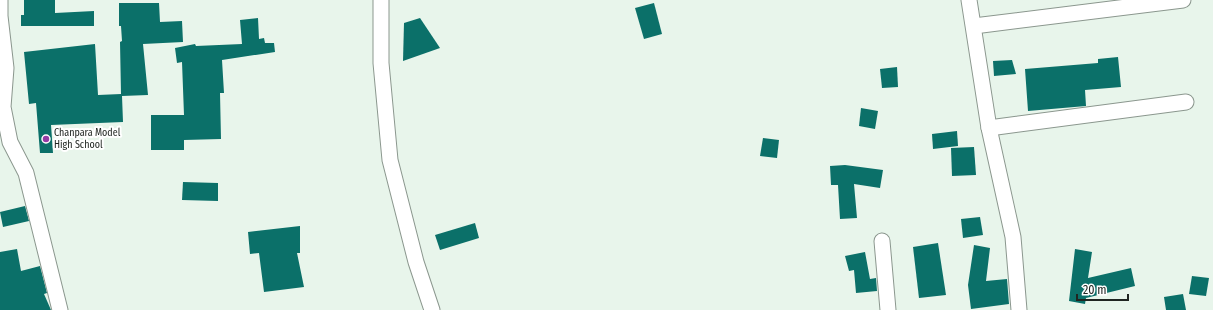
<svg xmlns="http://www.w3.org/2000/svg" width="1213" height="310" font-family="'Fira Sans Condensed',sans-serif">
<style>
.building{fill:#0b7069}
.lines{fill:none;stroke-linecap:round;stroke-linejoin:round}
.minor-casing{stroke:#8b978e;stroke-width:17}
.minor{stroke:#fff;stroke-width:15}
.poi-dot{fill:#953ba6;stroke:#fff;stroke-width:1.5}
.labels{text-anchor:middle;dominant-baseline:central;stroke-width:4;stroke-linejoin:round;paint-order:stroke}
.poi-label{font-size:10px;fill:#202521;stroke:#fff;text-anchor:start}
</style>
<rect width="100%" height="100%" fill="#e8f5eb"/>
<g class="building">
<path d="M24,0h31v13l39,-2v15h-73v-11h3z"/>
<path d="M119,3h40l1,19 22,-1 1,21 -40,2 5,51 -26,1 1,26 -72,3 2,28h-13l-4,-50 -7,1 -5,-52 71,-8 3,51 23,-1 -1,-52 2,-1 -1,-15h-2z"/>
<path d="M654,3l8,31 -18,5 -9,-31z"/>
<path d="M258,18l1,21 5,-1 1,5h9l1,9 -53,8 2,33h-4l1,46 -37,1v10h-33v-35h33l-2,-53 -5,1 -2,-15 20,-4 1,2 46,-2 -2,-24z"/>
<path d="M420,18l20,30 -37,13 1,-38z"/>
<path d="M1118,57l3,30 -36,3 1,16 -58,5 -3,-42 73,-6v-4z"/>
<path d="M1012,60l4,14 -22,2 -1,-15z"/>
<path d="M897,67l1,20 -16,1 -2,-19z"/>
<path d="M861,108l17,3 -3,18 -16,-3z"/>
<path d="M957,131l1,15 -25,3 -1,-15z"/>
<path d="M763,138l16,2 -2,18 -17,-2z"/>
<path d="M974,147l2,28 -24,1 -1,-28z"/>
<path d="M845,165l38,5 -3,18 -26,-4 3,34 -17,1 -2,-34h-7l-1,-19z"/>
<path d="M183,182l35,1v18l-36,-1z"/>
<path d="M25,206l4,15 -26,6 -3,-15z"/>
<path d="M980,217l3,18 -20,3 -2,-19z"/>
<path d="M475,223l4,15 -39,12 -5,-15z"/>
<path d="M300,226v27h-3l7,34 -40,5 -5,-39 -9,1 -2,-22z"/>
<path d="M938,243l8,52 -27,3 -6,-51z"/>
<path d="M974,245l16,3 -4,33 21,-2 2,25 -38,5 -3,-24z"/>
<path d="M17,249l4,22 19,-5 7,27 -3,1 7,16h-51v-58z"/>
<path d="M1075,249l17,3 -4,26 43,-10 4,18 -49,12 -1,6 -16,-3z"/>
<path d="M865,252l5,27 6,-1 1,13 -21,2 -2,-23 -5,1 -4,-15z"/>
<path d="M1192,276l17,2 -3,18 -17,-2z"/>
<path d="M1183,294l3,16h-20l-2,-13z"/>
</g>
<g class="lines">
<g class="minor-casing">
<g id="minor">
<path d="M0,0v16l6,52 -3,39 7,35 16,31 34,137"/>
<path d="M381,0v63l9,97 26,102 16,48"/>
<path d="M969,0l20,128 24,109 6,73"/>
<path d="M974,26l209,-26"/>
<path d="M989,128l197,-26"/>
<path d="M882,241l6,69"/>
</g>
</g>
<use href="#minor" class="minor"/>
</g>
<circle class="poi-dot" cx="46" cy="139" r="4"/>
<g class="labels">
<g class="poi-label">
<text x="54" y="133">Chanpara Model<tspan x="54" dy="12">High School</tspan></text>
</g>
</g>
<path d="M1077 294v6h51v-6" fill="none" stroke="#202521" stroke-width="2"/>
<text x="1083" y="294" font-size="12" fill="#202521" stroke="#ffffff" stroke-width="3" paint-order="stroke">20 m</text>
</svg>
